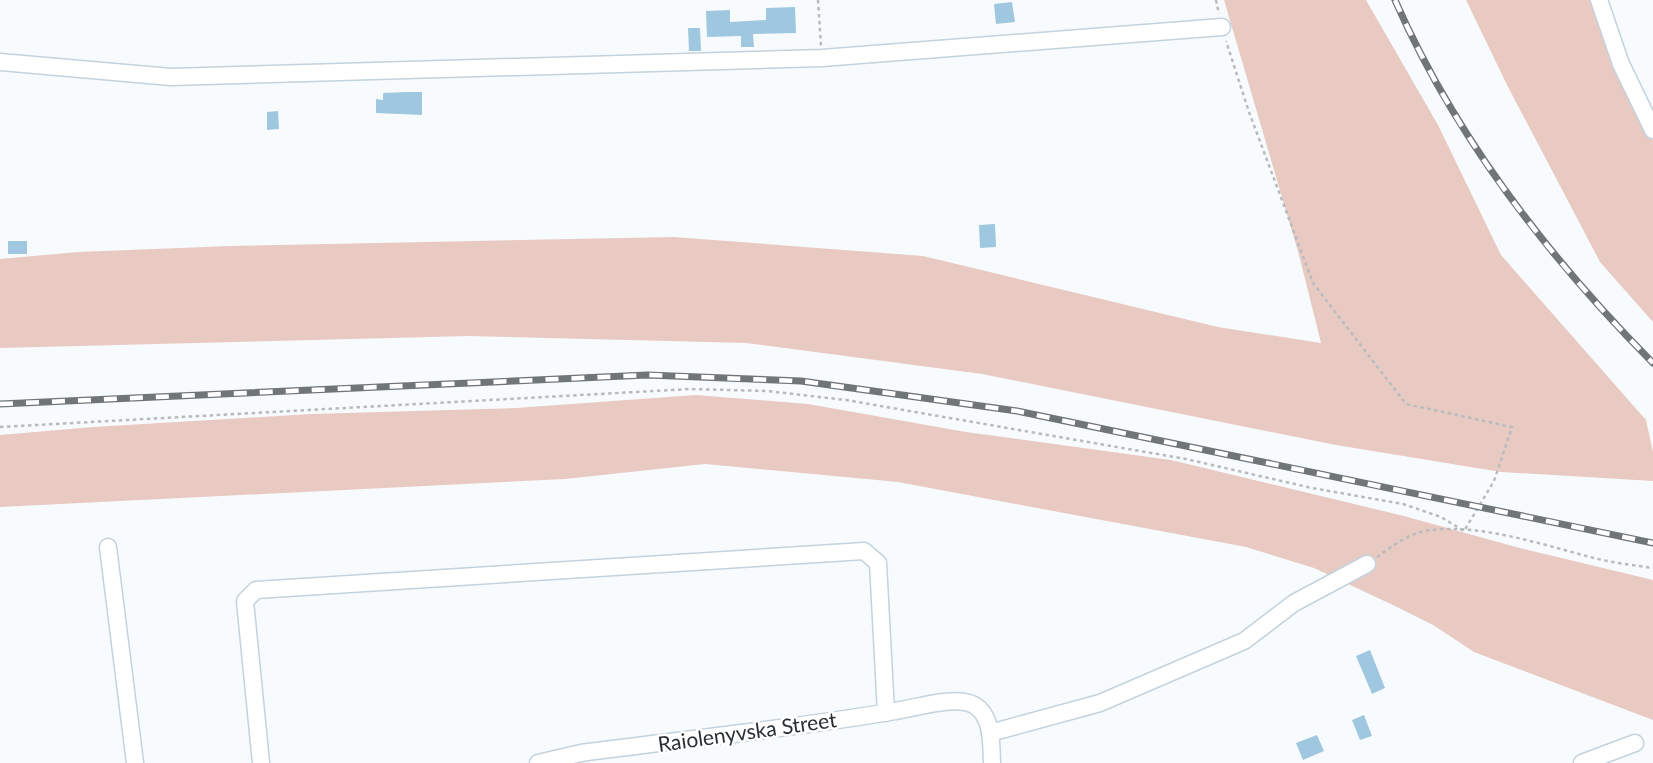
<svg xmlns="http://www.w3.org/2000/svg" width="1653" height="763" font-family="Lato,sans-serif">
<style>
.green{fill:#e8cac2}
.building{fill:#a0c7e0}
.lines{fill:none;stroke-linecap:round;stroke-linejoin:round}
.minor-casing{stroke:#c3d2dc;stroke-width:19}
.path{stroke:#b7bbbd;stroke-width:2.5;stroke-dasharray:3.5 3.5;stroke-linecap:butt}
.minor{stroke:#fff;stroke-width:16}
.rail-casing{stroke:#707577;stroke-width:7}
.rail{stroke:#fff;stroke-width:4.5;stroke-dasharray:13;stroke-linecap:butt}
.labels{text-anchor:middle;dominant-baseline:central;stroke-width:5;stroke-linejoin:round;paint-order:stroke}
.street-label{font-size:21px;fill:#292f32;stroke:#fff}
</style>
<rect width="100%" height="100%" fill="#f8fbfd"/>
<g class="green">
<path d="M1224,0h142l72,125 63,130 145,165 7,32v29l-152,-9 -165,-27 -354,-71 -236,-31 -277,-7 -469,12v-89l78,-7 152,-6 444,-9 249,19 295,71 103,16 -22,-88z"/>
<path d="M1466,0h124l29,70 34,71v181l-53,-60 -93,-177z"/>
<path d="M696,395l112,9 158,28 205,28 233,56 112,31 137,33v140l-179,-68 -41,-27 -38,-19 -81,-38 -68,-21 -348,-65 -193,-18 -140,15 -565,28v-72l93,-8 218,-13 205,-6z"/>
</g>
<g class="building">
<path d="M1012,2l3,20 -19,2 -2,-20z"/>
<path d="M795,7l1,26 -43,1 1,13h-13v-11l-34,1 -1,-26 24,-1v12l36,-2v-12z"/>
<path d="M688,28h12l1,23h-12z"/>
<path d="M407,92h15v23l-46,-2v-14l7,1v-7z"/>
<path d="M278,111l1,18 -12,1v-18z"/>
<path d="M995,224l1,23 -16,1 -1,-23z"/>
<rect x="8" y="241" width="19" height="13"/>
<path d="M1370,650l15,38 -13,6 -16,-38z"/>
<path d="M1364,715l8,21 -12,4 -8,-20z"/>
<path d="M1317,735l7,16 -21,9 -7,-17z"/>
</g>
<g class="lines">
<g class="minor-casing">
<g id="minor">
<path d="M1599,0l22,64 32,66"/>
<path d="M0,62l171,15 651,-19 400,-31"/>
<path d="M108,547l27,216"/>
<path d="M990,733l110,-30 144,-62 50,-38 73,-39"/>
<path d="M261,763l-16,-162 11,-11 608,-39 14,12 8,150"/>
<path d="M538,763l43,-10c104,-14 210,-24 314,-42 21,-3 60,-16 79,-6 19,11 17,38 18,58"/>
<path d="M1582,763l53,-20"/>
</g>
</g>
<g class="path">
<path d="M818,0l3,46"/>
<path d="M1216,0l3,14"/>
<path d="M0,427l690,-38 77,2 79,9 340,59 126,29 91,16 38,13 23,14 30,-50 18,-54 -106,-23 -93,-121 -64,-171 -23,-71"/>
<path d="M1377,557c15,-11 34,-25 53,-27 52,-6 114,15 164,28 19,5 40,7 59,10"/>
</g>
<use href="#minor" class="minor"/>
<g class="rail-casing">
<g id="rail">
<path d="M1395,0c60,137 153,257 258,363"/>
<path d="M0,404l647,-29 154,6 216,30 636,132"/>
</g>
</g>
<use href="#rail" class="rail"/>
</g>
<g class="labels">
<g class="street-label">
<text transform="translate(747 731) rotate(-8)">Raiolenyvska Street</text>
</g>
</g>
</svg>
